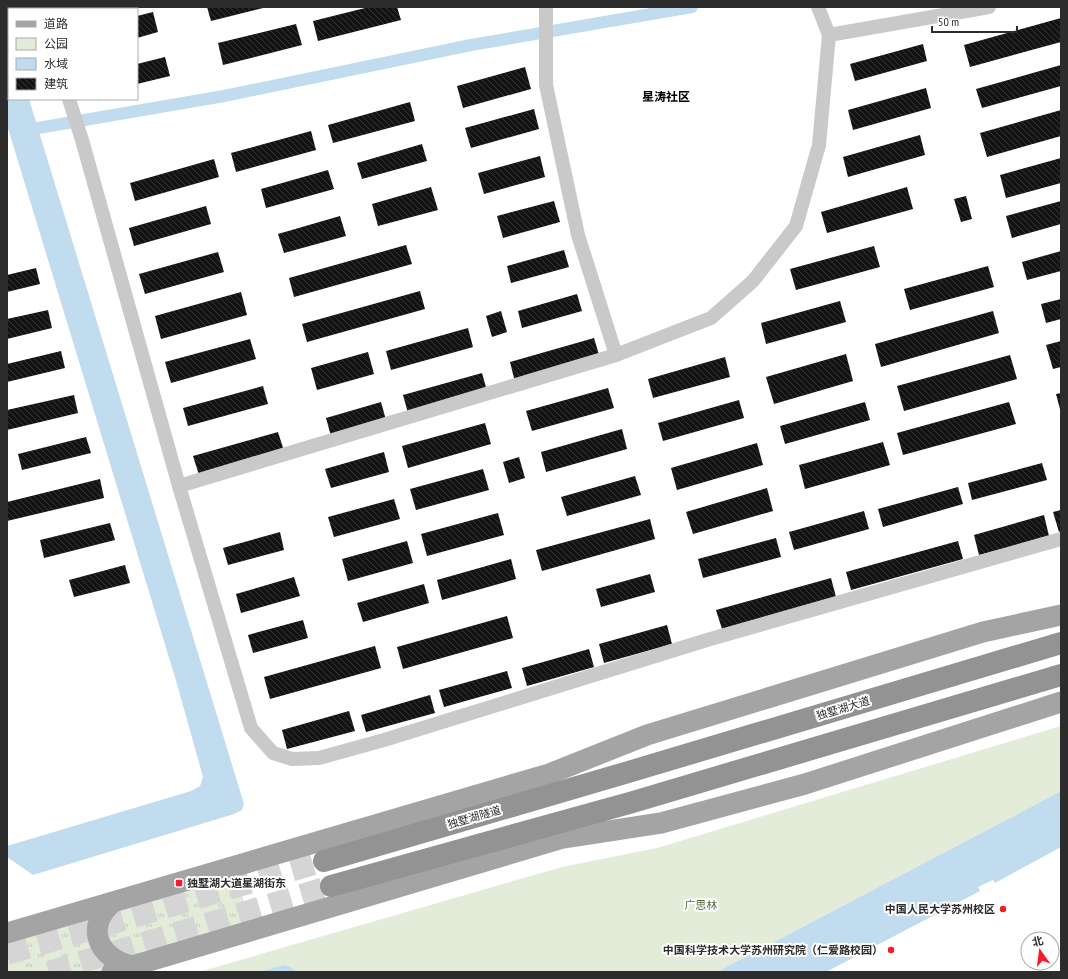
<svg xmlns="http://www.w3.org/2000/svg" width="1068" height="979" font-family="'PT Sans Narrow','Noto Sans SC',sans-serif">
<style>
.grass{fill:url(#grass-tufts)}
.green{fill:#e2ecd8}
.water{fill:#c1dcee}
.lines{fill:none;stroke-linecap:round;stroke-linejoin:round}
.canal{stroke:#c1dcee;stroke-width:12}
.building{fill:url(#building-back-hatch)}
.highway-tunnel{stroke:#d5d5d5;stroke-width:22;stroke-dasharray:22 11;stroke-linecap:butt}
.street{stroke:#c9c9c9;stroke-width:14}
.primary{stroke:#a4a4a4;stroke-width:21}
.highway{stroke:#939393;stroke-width:22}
.poi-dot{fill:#f61b2b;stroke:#fff;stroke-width:1.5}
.labels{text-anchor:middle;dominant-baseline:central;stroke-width:4;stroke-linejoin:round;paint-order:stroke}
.street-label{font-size:11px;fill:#2c2c2c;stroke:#fff}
.poi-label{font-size:11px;font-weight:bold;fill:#2c2c2c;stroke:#fff;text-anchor:end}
.park-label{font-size:11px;fill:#4f6b36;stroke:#fff}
.neighbourhood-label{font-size:12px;font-weight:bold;fill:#000;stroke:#fff}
</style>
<defs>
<pattern id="grass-tufts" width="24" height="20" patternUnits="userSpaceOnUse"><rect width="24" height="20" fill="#e2ecd8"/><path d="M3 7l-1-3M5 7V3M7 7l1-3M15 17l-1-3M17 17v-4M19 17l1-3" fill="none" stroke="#c2cbba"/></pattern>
<pattern id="building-back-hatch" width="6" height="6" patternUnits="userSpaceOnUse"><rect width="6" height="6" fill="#131313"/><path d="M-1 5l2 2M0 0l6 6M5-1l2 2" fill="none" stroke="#363636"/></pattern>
</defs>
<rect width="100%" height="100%" fill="#fff"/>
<g class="grass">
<path d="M235,871l16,54 -123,34 -23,-21v-7l10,-22z"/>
<path d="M91,915l15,55 -7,2h-92v-33z"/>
</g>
<path class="green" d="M1061,726v65l-344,181h-421l-13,-7 -24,7h-60l363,-105 95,-19z"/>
<g class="water">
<path d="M7,26l2,6v67h20l215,705 -2,6 -8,4 -201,61 -26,-18v-11l184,-55 9,-5 3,-9 -26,-93 -170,-559z"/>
<path d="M1061,791v56l-66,36 -2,-3 -15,7 2,4 -154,81h-109z"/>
<path d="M283,965l7,2 6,5h-37z"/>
</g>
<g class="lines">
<path class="canal" d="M38,128l186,-32 247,-51 221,-38"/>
</g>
<g class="building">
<path d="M63,7h15l1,1 -15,1z"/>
<path d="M207,7h56v1l-52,13z"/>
<path d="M369,7h28l4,13 -83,21 -5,-20z"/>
<path d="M153,12l5,20 -21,6v-22z"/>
<path d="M1061,18v24l-91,25 -6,-22z"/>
<path d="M296,24l6,21 -79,20 -5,-22z"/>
<path d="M923,44l4,17 -72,20 -5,-17z"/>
<path d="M165,57l5,19 -33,8v-20z"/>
<path d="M1061,65v21l-79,22 -6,-19z"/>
<path d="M525,67l6,22 -68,19 -6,-22z"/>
<path d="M926,88l5,20 -78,22 -5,-20z"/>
<path d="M410,102l5,19 -82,22 -5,-18z"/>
<path d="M534,109l5,20 -68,19 -6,-20z"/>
<path d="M1061,110v26l-74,21 -7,-24z"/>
<path d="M311,131l5,19 -80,22 -5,-19z"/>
<path d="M920,135l5,20 -77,22 -5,-20z"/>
<path d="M422,144l5,17 -65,18 -5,-16z"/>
<path d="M540,156l5,21 -61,17 -6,-21z"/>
<path d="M1061,158v25l-55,15 -6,-23z"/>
<path d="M214,159l5,18 -84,24 -5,-18z"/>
<path d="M328,170l6,19 -68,19 -5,-19z"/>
<path d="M431,187l7,23 -60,16 -6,-22z"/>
<path d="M907,187l6,22 -86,24 -6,-21z"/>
<path d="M966,196l6,23 -11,3 -7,-23z"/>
<path d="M554,201l6,21 -57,16 -6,-22z"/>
<path d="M1061,201v23l-49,14 -6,-22z"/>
<path d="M206,206l5,18 -77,22 -5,-18z"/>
<path d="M340,216l6,20 -62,17 -6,-19z"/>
<path d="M406,245l6,19 -118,33 -5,-19z"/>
<path d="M874,246l6,21 -84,23 -6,-21z"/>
<path d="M564,250l5,17 -58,16 -4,-17z"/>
<path d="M1061,251v20l-34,9 -5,-18z"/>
<path d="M218,252l6,20 -79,22 -6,-20z"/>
<path d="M988,266l6,21 -84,23 -6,-21z"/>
<path d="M36,268l4,16 -33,8v-17z"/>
<path d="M420,291l5,18 -118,33 -5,-18z"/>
<path d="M241,292l6,23 -86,24 -6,-23z"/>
<path d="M577,294l5,17 -60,17 -4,-17z"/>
<path d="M1061,299v20l-15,4 -5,-19z"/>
<path d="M840,301l6,21 -80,22 -5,-21z"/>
<path d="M48,310l4,18 -45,11v-20z"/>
<path d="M501,311l6,21 -15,5 -6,-21z"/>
<path d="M993,311l6,22 -118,34 -6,-23z"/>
<path d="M468,328l5,19 -82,23 -5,-19z"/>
<path d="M594,338l6,20 -85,24 -5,-20z"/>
<path d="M250,339l6,20 -85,24 -6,-21z"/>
<path d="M1061,341v26l-8,2 -7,-24z"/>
<path d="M61,351l4,17 -58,14v-18z"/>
<path d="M368,352l6,22 -57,16 -6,-22z"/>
<path d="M846,354l7,27 -79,23 -8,-27z"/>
<path d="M1010,355l7,24 -113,32 -7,-25z"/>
<path d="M725,357l5,20 -77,21 -5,-19z"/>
<path d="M482,373l5,18 -79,22 -5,-18z"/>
<path d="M263,386l5,18 -80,22 -5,-18z"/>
<path d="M608,388l6,20 -82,23 -6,-20z"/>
<path d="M1061,393v20l-5,-19z"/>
<path d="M74,395l4,18 -71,17v-20z"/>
<path d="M739,400l5,18 -81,23 -5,-18z"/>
<path d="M381,402l5,18 -55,16 -5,-18z"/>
<path d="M865,402l5,18 -85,24 -5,-18z"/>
<path d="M1009,402l7,22 -113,31 -6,-22z"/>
<path d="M485,423l6,21 -83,24 -6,-22z"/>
<path d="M622,429l5,20 -81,23 -5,-20z"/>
<path d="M278,432l6,19 -85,24 -6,-19z"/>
<path d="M86,437l5,16 -69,17 -4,-16z"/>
<path d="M883,442l7,23 -85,24 -6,-24z"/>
<path d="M757,443l6,22 -86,25 -6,-22z"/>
<path d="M384,452l5,20 -58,16 -6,-19z"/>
<path d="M519,457l6,21 -16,5 -6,-21z"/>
<path d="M1042,463l5,17 -75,20 -4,-17z"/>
<path d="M483,469l6,21 -73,20 -6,-21z"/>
<path d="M635,476l6,19 -74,21 -6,-19z"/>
<path d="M100,479l4,19 -97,23v-19z"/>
<path d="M958,487l5,17 -80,23 -5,-18z"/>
<path d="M767,488l6,23 -80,23 -7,-22z"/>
<path d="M394,499l6,20 -66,18 -6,-20z"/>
<path d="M1061,510v21l-2,1 -6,-20z"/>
<path d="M864,511l5,18 -75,21 -5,-18z"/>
<path d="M498,513l6,22 -77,21 -6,-22z"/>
<path d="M1044,515l5,21 -70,19 -5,-20z"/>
<path d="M650,519l5,20 -113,32 -6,-21z"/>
<path d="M110,523l5,17 -71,18 -4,-18z"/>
<path d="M280,532l4,18 -56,15 -5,-17z"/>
<path d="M776,538l5,19 -78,21 -5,-19z"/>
<path d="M407,541l6,22 -65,18 -6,-22z"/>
<path d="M958,541l5,18 -112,31 -5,-18z"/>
<path d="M511,559l5,20 -74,21 -5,-20z"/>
<path d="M125,565l5,18 -56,14 -5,-17z"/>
<path d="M650,574l5,18 -54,15 -5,-18z"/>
<path d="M294,577l6,19 -59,17 -5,-19z"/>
<path d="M831,578l5,19 -114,32 -6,-19z"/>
<path d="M424,584l5,19 -66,19 -6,-19z"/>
<path d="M507,616l6,22 -110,31 -6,-22z"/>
<path d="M303,620l5,18 -55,15 -5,-18z"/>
<path d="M667,625l5,19 -68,19 -5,-19z"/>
<path d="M375,646l6,22 -111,31 -6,-22z"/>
<path d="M589,649l5,18 -67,19 -5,-18z"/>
<path d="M507,671l5,17 -68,19 -5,-17z"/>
<path d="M430,695l5,18 -69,19 -5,-17z"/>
<path d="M349,711l6,20 -68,18 -5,-19z"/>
</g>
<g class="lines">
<g class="highway-tunnel">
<path d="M7,954l317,-93"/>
<path d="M49,972l282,-86"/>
</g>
<g class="street">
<path d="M36,7l1,2"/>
<path d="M546,7v78l32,150 38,120"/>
<path d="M829,35l160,-28"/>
<path d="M69,99l13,41 97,346 72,242 22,25 19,6 27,-1 65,-18 323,-100 354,-101"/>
<path d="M179,486l437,-131 95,-37 42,-37 43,-55 23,-81 10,-110 -11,-28"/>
</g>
<g class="primary">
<path d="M113,902c-29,25 -15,56 19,64"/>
<path d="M7,933l542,-159 98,-39 336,-103 78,-17"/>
<path d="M112,972l451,-134 98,-15 144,-39 256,-82"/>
</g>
<g class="highway">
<path d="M324,861l301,-88 436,-130"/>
<path d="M331,886l302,-84 428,-127"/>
</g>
</g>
<g class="poi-dot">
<rect x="175" y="879" width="8" height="8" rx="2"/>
<circle cx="1003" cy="909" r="4"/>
<circle cx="891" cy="950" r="4"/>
</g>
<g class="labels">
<g class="street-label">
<text transform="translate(843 708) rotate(-17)">独墅湖大道</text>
<text transform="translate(474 817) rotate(-16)">独墅湖隧道</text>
</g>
<g class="poi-label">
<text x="187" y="883" text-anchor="start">独墅湖大道星湖街东</text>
<text x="995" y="909">中国人民大学苏州校区</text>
<text x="883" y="950">中国科学技术大学苏州研究院（仁爱路校园）</text>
</g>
<g class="park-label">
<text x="701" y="905">广思林</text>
</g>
<g class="neighbourhood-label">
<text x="666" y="96">星涛社区</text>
</g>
</g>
<rect width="1068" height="979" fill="none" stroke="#2c2c2c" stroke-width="16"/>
<rect x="8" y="8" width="130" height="92" fill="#ffffff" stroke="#ababab"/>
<rect x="16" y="21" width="20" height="6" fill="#a4a4a4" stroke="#ababab"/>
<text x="44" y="28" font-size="12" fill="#2c2c2c">道路</text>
<rect x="16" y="38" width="20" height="12" fill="#e2ecd8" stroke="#ababab"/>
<text x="44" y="48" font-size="12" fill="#2c2c2c">公园</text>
<rect x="16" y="58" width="20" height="12" fill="#c1dcee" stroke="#ababab"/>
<text x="44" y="68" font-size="12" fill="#2c2c2c">水域</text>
<rect x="16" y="78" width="20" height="12" fill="url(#building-back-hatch)" stroke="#ababab"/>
<text x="44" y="88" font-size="12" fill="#2c2c2c">建筑</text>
<g transform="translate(1040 951) rotate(346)"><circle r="19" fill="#ffffff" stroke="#ababab"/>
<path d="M0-3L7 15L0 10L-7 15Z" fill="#f61b2b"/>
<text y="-6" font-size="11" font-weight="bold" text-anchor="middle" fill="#2c2c2c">北</text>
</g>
<path d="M932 26v6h85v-6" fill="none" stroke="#2c2c2c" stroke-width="2"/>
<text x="938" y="26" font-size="12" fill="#2c2c2c" stroke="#ffffff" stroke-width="3" paint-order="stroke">50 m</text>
</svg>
